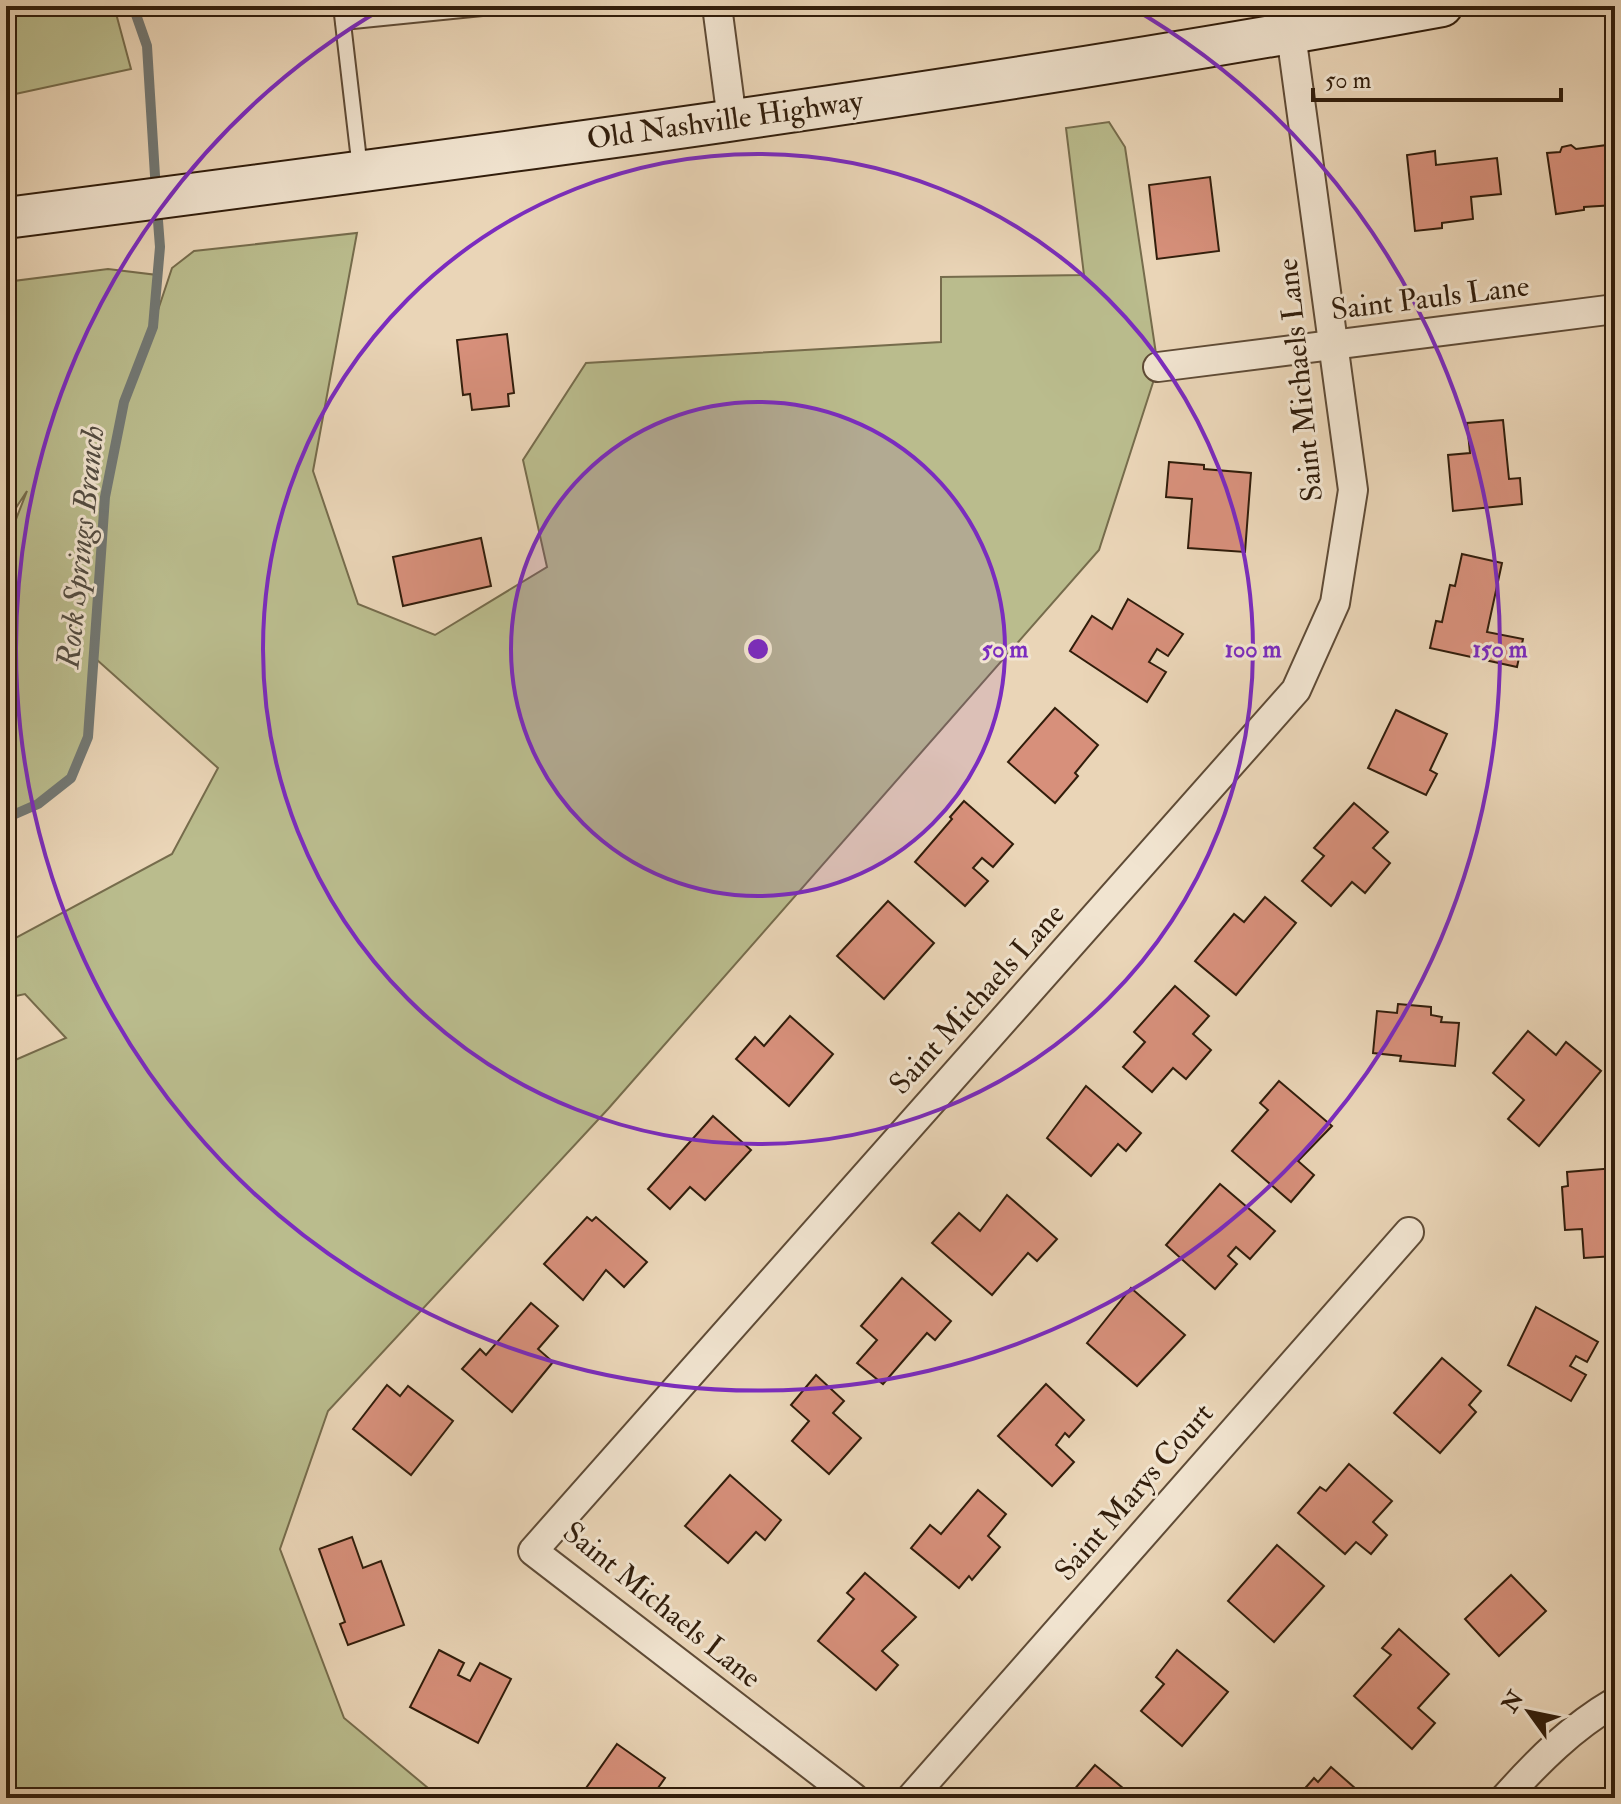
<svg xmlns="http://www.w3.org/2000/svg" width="1621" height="1804" font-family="'IM FELL Double Pica',serif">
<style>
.green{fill:#babc8d;stroke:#766c4c;stroke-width:2}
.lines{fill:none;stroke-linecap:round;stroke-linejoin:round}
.stream{stroke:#727874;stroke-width:10}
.building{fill:#d7907b;stroke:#311d0b;stroke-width:2}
.service-casing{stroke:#5f4b36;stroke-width:18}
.minor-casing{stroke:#5f4b36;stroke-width:32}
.secondary-casing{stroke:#311d0b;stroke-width:44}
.service{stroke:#f1e4d0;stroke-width:14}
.minor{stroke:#f1e4d0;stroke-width:28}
.secondary{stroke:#f1e4d0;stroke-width:40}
.ring{fill:none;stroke:#7b2cbf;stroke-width:4}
.labels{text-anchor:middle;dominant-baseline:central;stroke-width:6;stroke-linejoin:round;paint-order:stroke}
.street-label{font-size:30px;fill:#311d0b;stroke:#f1e4d0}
.water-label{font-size:32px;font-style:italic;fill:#524b40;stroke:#f1e4d0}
.centre{fill:#7b2cbf;stroke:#f1e4d0;stroke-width:4}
.ring-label{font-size:24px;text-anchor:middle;font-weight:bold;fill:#7b2cbf;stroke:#f1e4d0;stroke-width:6;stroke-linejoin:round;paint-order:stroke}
</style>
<rect width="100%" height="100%" fill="#ead5b7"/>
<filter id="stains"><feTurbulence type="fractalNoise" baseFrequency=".0025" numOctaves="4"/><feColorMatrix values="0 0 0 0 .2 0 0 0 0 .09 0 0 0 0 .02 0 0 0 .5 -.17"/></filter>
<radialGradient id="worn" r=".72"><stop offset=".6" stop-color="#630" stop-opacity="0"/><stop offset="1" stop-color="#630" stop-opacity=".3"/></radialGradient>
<g class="green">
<path d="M6,6h108l17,63 -125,27z"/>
<path d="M1109,122l16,25 33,220 -59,183 -491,559 -280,302 -48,138 64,169 96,80h-434v-734l60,-26 -41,-44 -19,4v-55l166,-89 46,-86 -122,-109c-4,33 -4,96 -27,120 -17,18 -41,29 -63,39v-273l21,-54 -21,32v-241l102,-13 49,6 -3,47 18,-54 22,-17 163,-18 -44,238 45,133 77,31 112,-68 -24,-107 63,-97 355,-21v-65l143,-2 -18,-147z"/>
</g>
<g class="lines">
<g class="stream">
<path d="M133,6l14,40 9,146"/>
<path d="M6,818l32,-14 33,-26 17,-41 17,-240 19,-95 29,-75 7,-80 -3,-39"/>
</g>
</g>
<g class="building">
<path d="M1615,144v61l-31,2v3l-28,4 -9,-61 13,-1 2,-5 9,-2 5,4z"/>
<path d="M1435,151l1,14 61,-7 4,36 -30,3 2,22 -31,4v5l-27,3 -8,-76z"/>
<path d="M1210,177l9,74 -62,8 -8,-74z"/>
<path d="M507,334l7,59 -6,1 1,12 -37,4 -2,-16 -7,1 -6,-55z"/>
<path d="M1503,420l6,59 11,-1 2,26 -69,7 -5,-56 22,-2 -3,-30z"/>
<path d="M1169,462l35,3v4l47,4 -6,79 -57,-4 4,-49 -26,-2z"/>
<path d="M481,538l10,48 -88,20 -10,-49z"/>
<path d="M1462,554l40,9 -15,69 36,7 -6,28 -87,-19 6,-27 6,1 8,-37 5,1z"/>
<path d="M1128,599l55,35 -15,22 -11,-7 -8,13 17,10 -19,30 -77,-51 22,-35 20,13z"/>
<path d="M1055,708l43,37 -23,28 3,3 -23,27 -47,-41z"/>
<path d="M1396,710l51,24 -17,36 7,4 -11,21 -58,-27z"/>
<path d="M964,801l49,43 -20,23 -11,-9 -9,10 15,13 -23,25 -50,-44 37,-43 -2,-2z"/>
<path d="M1354,803l34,29 -15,16 17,15 -25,30 -13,-11 -21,24 -29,-25 22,-25 -10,-8z"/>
<path d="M1265,897l31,26 -60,72 -41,-34 39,-47 10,8z"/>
<path d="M888,901l46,42 -50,56 -47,-43z"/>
<path d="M1175,986l34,30 -16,18 18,16 -25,29 -13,-11 -21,24 -29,-25 22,-25 -11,-10z"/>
<path d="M1398,1004l33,3v8l11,2 -1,5 18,1 -4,43 -55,-5 1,-5 -28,-3 4,-42 20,2z"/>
<path d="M790,1016l43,38 -44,52 -53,-47 19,-22 9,9z"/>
<path d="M1528,1031l28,24 10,-13 35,29 -62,75 -31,-27 16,-19 -31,-27z"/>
<path d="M1279,1081l53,45 -34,35 16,14 -23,27 -59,-51 36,-41 -8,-7z"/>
<path d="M1086,1086l55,47 -15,18 -8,-7 -27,32 -44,-38z"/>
<path d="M713,1116l38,34 -46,50 -15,-13 -20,22 -22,-20z"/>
<path d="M1615,1168v88l-31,2 -2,-29 -17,1 -3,-43 6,-1 -1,-14z"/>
<path d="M1220,1184l55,47 -25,28 -14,-12 -8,9 9,8 -22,25 -49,-44z"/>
<path d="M1007,1195l50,44 -20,22 -9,-8 -36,42 -60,-52 27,-30 21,18z"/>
<path d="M587,1217l5,4 4,-4 51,45 -23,25 -18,-17 -23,30 -39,-36z"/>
<path d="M902,1278l49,43 -16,19 -8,-7 -44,51 -26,-21 20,-23 -16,-14z"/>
<path d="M1131,1288l54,47 -48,51 -50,-43z"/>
<path d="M531,1303l27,23 -20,23 15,13 -41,50 -50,-43 18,-20 6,6z"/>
<path d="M1536,1307l62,35 -11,20 -11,-6 -6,10 16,9 -15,26 -63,-36z"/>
<path d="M1442,1358l39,33 -12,14 7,7 -36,41 -46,-40z"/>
<path d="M816,1375l28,26 -11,12 28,25 -32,36 -37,-33 17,-20 -18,-16z"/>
<path d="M1046,1384l38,36 -15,17 -4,-4 -9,12 18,17 -22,24 -54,-50z"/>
<path d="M387,1385l13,11 8,-10 45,35 -42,54 -58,-46z"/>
<path d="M1349,1464l43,37 -19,21 14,13 -16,19 -15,-12 -11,12 -47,-41 22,-26 6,4z"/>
<path d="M730,1475l51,45 -16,20 -9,-8 -28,31 -43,-37z"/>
<path d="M978,1490l28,24 -18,22 12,11 -28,33 -3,-4 -10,12 -48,-40 19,-23 11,9z"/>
<path d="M352,1537l11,31 18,-7 23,64 -56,20 -8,-21 5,-2 -26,-73z"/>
<path d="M1277,1545l47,41 -50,56 -46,-41z"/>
<path d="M865,1573l51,44 -34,34 16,14 -22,25 -58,-49 36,-42 -7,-6z"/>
<path d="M1511,1575l35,36 -47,45 -34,-37z"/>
<path d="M1399,1629l50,45 -31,34 17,15 -23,26 -58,-53 37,-41 -9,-7z"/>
<path d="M439,1650l25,13 -6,12 12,6 10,-18 31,16 -33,64 -68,-36z"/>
<path d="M1177,1650l51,42 -46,54 -41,-35 23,-27 -8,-7z"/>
<path d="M617,1744l48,34 -14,20h-72z"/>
<path d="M1095,1765l40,33h-68z"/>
<path d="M1331,1767l33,29 -1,2h-61l-2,-4 14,-16 4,4z"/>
</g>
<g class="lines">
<g class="service-casing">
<g id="service">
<path d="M341,6l19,163"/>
<path d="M343,22l159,-16"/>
</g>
</g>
<g class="minor-casing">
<g id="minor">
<path d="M717,6l15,114"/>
<path d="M1158,367l457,-58"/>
<path d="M854,1798l-321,-247 763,-861 39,-87 18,-113 -62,-456"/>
<path d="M911,1798l498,-566"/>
<path d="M1505,1798c33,-37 67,-71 110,-96"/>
</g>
</g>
<g class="secondary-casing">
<path id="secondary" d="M6,218c479,-62 960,-125 1436,-212"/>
</g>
<use href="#service" class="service"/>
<use href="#minor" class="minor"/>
<use href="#secondary" class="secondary"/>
</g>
<circle cx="758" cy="649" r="247" fill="#7b2cbf" fill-opacity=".12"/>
<g class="ring">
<circle cx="758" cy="649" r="247"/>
<circle cx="758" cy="649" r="495"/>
<path d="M1129 6A742 742 0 1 1 387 6"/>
</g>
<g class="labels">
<g class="street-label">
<text transform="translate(725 120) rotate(-8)">Old Nashville Highway</text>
<text transform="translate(1430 298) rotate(-7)">Saint Pauls Lane</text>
<text transform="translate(1300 380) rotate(-96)">Saint Michaels Lane</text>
<text transform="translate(977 999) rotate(-48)">Saint Michaels Lane</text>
<text transform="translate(1134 1492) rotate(-49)">Saint Marys Court</text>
<text transform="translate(662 1605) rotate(39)">Saint Michaels Lane</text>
</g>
<g class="water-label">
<text transform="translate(81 547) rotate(-84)">Rock Springs Branch</text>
</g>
</g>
<circle cx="758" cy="649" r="12" class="centre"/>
<g class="ring-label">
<text x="1005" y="657">50 m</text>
<text x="1253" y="657">100 m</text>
<text x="1500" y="657">150 m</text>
</g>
<rect width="1621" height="1804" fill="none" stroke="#ead5b7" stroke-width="32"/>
<rect x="8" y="8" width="1605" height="1788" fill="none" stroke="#311d0b" stroke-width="4"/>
<rect x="16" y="16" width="1589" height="1772" fill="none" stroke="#311d0b" stroke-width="2"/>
<g transform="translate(1529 1712) rotate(303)" stroke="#f1e4d0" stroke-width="6" paint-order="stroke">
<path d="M0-6L14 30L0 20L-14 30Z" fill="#311d0b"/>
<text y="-12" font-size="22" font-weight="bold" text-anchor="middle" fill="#311d0b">N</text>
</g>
<path d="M1313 88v12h248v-12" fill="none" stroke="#311d0b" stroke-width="4"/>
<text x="1325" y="88" font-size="24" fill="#311d0b" stroke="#f1e4d0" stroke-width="6" paint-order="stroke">50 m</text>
<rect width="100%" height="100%" filter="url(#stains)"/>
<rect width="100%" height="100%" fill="url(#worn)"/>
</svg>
